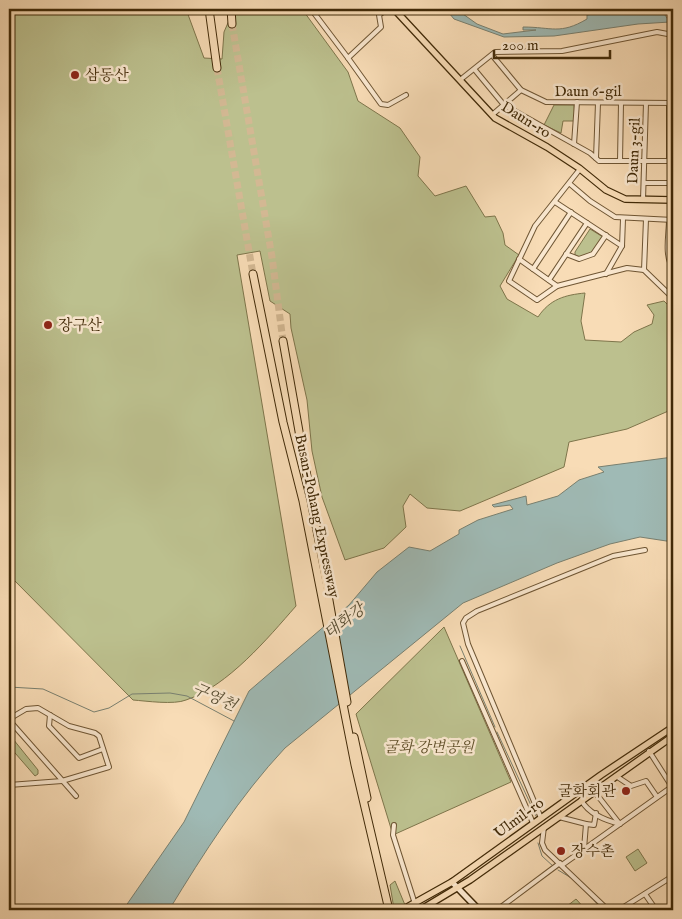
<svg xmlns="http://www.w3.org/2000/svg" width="682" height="919" font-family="'IM FELL English','Noto Serif KR',serif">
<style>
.green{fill:#bcc08e;stroke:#7e754b}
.water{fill:#9fbab5;stroke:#798070}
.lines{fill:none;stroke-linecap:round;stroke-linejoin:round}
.stream{stroke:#798070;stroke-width:1}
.motorway-tunnel{stroke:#d3b893;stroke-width:7;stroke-dasharray:7 3.5;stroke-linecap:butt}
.minor-casing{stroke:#6f5634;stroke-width:6}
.secondary-casing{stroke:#412a08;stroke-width:8}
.primary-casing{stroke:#412a08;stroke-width:8}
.motorway-casing{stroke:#412a08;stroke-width:9}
.minor{stroke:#fae8d0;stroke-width:4}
.secondary{stroke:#fae8d0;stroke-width:5}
.primary{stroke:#f8dcb6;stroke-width:5.5}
.motorway{stroke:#f8dcb6;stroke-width:7}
.poi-dot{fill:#8f2418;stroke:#fae8d0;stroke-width:2}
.labels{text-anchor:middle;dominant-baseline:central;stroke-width:5;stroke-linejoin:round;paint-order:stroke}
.poi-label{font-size:15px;fill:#412a08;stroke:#fae8d0;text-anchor:start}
.street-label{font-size:15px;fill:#412a08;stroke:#fae8d0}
.park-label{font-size:15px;font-style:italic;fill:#60502a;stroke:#fae8d0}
.water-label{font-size:16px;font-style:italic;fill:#584e33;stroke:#fae8d0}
</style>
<rect width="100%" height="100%" fill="#f8dcb6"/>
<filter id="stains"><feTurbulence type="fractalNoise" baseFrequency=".004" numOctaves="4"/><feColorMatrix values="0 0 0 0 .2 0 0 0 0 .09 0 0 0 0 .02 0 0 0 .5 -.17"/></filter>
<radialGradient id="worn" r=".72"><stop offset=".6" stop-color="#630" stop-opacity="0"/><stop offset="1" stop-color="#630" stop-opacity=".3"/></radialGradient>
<g class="green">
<path d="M9,9h177l18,49 18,1 2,-27 10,-23h68l46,63 10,29 42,27 20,29 -2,19 17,20 31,-10 19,31 10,-1 8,17 2,12 14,10 -19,31 7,13 31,18c12,-18 27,-22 47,-24l-4,28 4,19 36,2 13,-10 18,-8 2,-9 -7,-10 17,-4 9,9v99l-46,20 -58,13 -5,25 -104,44 -33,-3 -17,-14 -7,12 3,21 -22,21 -39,12 -23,-63 -10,-46 -5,-51 -16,-72 -1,-14 -20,-13 -10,-50 -23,4 59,351c-28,32 -68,80 -110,94 -12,5 -40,1 -53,0l-124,-125z"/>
<path d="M554,105h20l1,16h-12l-2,12 -17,-8z"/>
<path d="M590,229l13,8c-7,10 -14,22 -28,20v-5z"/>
<path d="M444,627l67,155 -118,53 -37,-121z"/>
<path d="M9,734l29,36v4l-3,2 -26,-30z"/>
<path d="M638,849l9,14 -12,8 -9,-14z"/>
<path d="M395,881l10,24 -11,4 -4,-24z"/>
<path d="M576,899l10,11h-24z"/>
</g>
<g class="water">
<path d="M436,9h16l11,5 14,10 26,10 33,-4h-13v-3c29,0 37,8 64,-8v-4l25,-4 7,1 1,-3h53v3l-11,-1 8,11 -32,2 -84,12 -50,1 -50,-18 -5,-6z"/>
<path d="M673,457v85l-33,-5 -30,7 -53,19 -94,40 -178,145c-46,49 -81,105 -116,162h-46l61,-88 65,-131 100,-86 28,-33 32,-25 21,4 29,-17v-4l19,-10 35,-11 -3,-4 -16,2 -2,-2 34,-9 1,9 31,-9 21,-16 25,-8 -6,-5z"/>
</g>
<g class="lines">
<g class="stream">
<path d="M460,646l35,81"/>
<path d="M9,687l34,2 51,23 15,-4 23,-14 38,-1 17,3 47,25"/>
<path d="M497,732l39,84"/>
<path d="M538,843l4,13 12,11"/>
<path d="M558,870l15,9"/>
<path d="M585,891l18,19"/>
</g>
<g class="motorway-tunnel">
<path d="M232,24l40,233 11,84"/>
<path d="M217,68l36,206"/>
</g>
<g class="minor-casing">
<g id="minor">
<path d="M311,9l37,49"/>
<path d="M387,9l-8,6 2,12 -33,31 33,46 7,1 18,-10"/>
<path d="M492,55l29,35 25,12 127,1"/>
<path d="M475,70l29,35 86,48 9,8h74"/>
<path d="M460,80l35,-28 67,-1 95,-19 16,3"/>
<path d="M669,103v58"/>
<path d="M492,115l29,-25"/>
<path d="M574,144l3,-42"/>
<path d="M596,158l2,-55"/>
<path d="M620,161l1,-58"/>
<path d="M580,169l-45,57 -26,55 28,19 20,-14 70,-18 17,2 29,28"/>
<path d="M645,183h28"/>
<path d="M570,184l20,17 25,16 58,3"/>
<path d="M643,200l3,-97"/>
<path d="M555,202l67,44"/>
<path d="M669,220c0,14 -5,36 4,48"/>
<path d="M566,254l13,5 14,-5 13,-19"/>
<path d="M519,259l38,27"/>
<path d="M533,269l38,-57"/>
<path d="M644,270l2,-51"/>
<path d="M606,274l16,-28 1,-27"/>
<path d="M549,280l38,-57"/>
<path d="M462,661l71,162"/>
<path d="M50,715l-1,11 30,32 24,-9"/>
<path d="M9,719l17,-10 12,-1 31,18 26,7 4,3 10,31 -47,14 -53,4"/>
<path d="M9,720l67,76"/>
<path d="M649,751l23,36"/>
<path d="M616,776l15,10 15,-5 11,16"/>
<path d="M594,791l25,32"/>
<path d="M581,800c8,14 23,20 39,24"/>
<path d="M559,817l27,7 -2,25"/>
<path d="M541,818l-73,-174 -5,-21 3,-5 11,-7 136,-55 32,-6"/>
<path d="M586,824l8,1 2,-12"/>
<path d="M394,825l-1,10 22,69"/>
<path d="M544,827l-2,16 3,7 63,60"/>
<path d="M562,865l111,-79"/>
<path d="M645,894l11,16"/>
<path d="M497,910l63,-47"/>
<path d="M619,910l54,-34"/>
</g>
</g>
<g class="secondary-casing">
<path id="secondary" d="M452,882l27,28"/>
</g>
<g class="primary-casing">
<g id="primary">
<path d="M394,9l101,109 52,29 32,21 27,22 19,9 48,1"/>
<path d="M402,910l50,-28 149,-107 72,-48"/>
<path d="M420,910l50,-30 203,-144"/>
</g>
</g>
<g class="motorway-casing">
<g id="motorway">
<path d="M209,9l8,59"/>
<path d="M231,9l1,15"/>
<path d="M253,274l30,148 20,79 52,264 34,145"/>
<path d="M283,341l64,361"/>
<path d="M354,737l13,61"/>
</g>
</g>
<use href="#minor" class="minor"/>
<use href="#secondary" class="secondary"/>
<use href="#primary" class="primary"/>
<use href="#motorway" class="motorway"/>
</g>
<g class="poi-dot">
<circle cx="75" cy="75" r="5"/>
<circle cx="48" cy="325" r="5"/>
<circle cx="626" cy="791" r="5"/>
<circle cx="561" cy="851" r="5"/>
</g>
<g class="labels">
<g class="poi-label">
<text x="85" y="75">삼동산</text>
<text x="58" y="325">장구산</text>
<text x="616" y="791" text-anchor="end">굴화회관</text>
<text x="571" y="851">장수촌</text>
</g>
<g class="street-label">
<text x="588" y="91">Daun 6-gil</text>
<text transform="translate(526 120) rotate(32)">Daun-ro</text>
<text transform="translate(634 151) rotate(-88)">Daun 3-gil</text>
<text transform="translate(317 516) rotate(78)">Busan-Pohang Expressway</text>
<text transform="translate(519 818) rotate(-36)">Ulmil-ro</text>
</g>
<g class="park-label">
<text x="429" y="747">굴화 강변공원</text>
</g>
<g class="water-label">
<text transform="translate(345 622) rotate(-37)">태화강</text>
<text transform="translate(214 698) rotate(24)">구영천</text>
</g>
</g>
<rect width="682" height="919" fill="none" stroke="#f8dcb6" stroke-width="30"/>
<rect x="10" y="10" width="662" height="899" fill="none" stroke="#412a08" stroke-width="2.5"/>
<rect x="15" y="15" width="652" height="889" fill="none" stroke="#412a08"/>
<path d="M494 50v8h116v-8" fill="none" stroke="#412a08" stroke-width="2.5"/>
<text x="502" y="50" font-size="15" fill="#412a08" stroke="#fae8d0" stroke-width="4" paint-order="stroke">200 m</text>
<rect width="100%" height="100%" filter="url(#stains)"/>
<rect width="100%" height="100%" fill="url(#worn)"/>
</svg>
